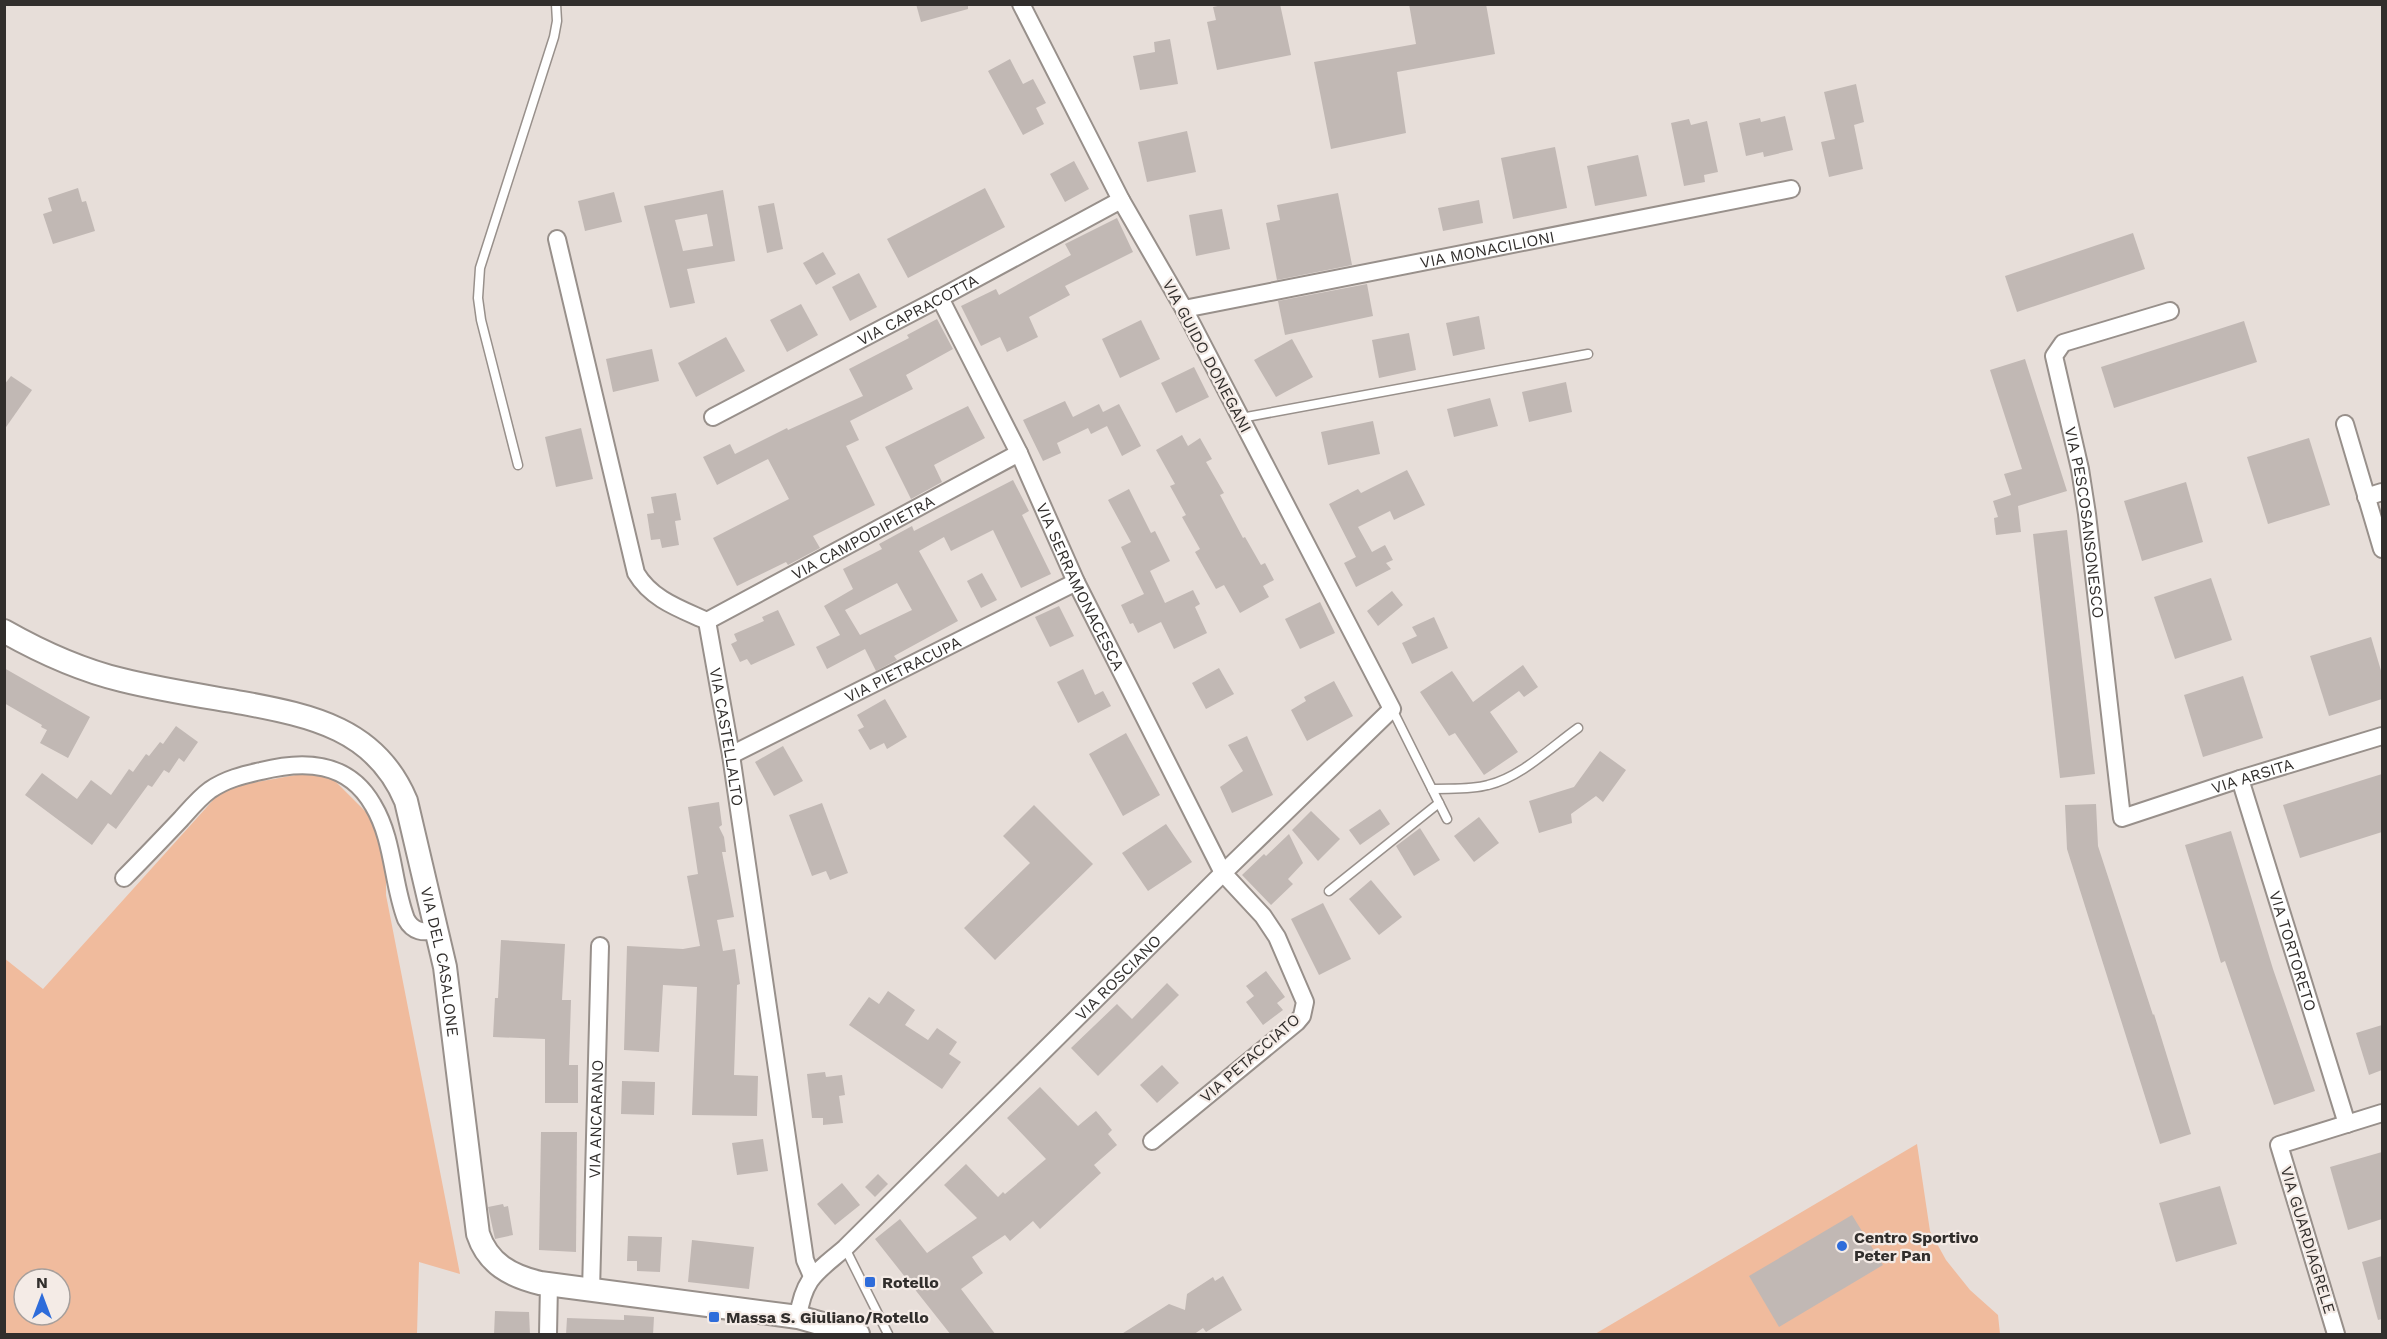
<svg xmlns="http://www.w3.org/2000/svg" width="2387" height="1339" font-family="'Work Sans',sans-serif">
<style>
.green{fill:#f0bb9d;fill-rule:evenodd}
.building{fill:#c1b8b4;fill-rule:evenodd}
.lines{fill:none;stroke-linecap:round;stroke-linejoin:round}
.lane-casing{stroke:#98908b;stroke-width:11}
.street-casing{stroke:#98908b;stroke-width:20}
.secondary-casing{stroke:#98908b;stroke-width:26}
.lane{stroke:#fff;stroke-width:8}
.street{stroke:#fff;stroke-width:16}
.secondary{stroke:#fff;stroke-width:22}
.poi-dot{fill:#2e6cda;stroke:#f4ebe6;stroke-width:2}
.labels{text-anchor:middle;dominant-baseline:central;stroke-width:4.5;stroke-linejoin:round;paint-order:stroke}
.street-label{font-size:16px;fill:#312e2c;stroke:#f4ebe6}
.poi-label{font-size:16px;font-weight:bold;fill:#312e2c;stroke:#f4ebe6;text-anchor:start}
</style>
<rect width="100%" height="100%" fill="#e7ded9"/>
<g class="green">
<path d="M324,770l62,62v63l74,379 -41,-12 -2,72h-412l-1,-376 39,31 181,-201zM24,1279h36v36h-36z"/>
<path d="M1917,1144l13,87 16,29 24,30 28,25 2,19h-405z"/>
</g>
<g class="building">
<path d="M916,4h52v5l-47,13z"/>
<path d="M1227,4h53l11,51 -74,15 -10,-48 9,-2 -3,-13z"/>
<path d="M1409,4h77l9,50 -98,18 9,61 -75,16 -17,-87 102,-18z"/>
<path d="M1170,39l8,45 -38,6 -7,-34 22,-4 -1,-10z"/>
<path d="M1010,59l13,25 10,-5 13,24 -10,5 8,16 -21,11 -35,-64z"/>
<path d="M1856,84l8,38 -10,3 9,44 -34,8 -8,-35 14,-3 -11,-47z"/>
<path d="M1785,116l8,34 -29,7 -1,-5 -17,4 -7,-33 21,-5 1,4z"/>
<path d="M1689,119l2,6 16,-4 11,51 -14,3 1,7 -21,4 -13,-63z"/>
<path d="M1187,131l9,41 -49,10 -9,-40z"/>
<path d="M1555,147l12,61 -54,11 -12,-61z"/>
<path d="M1638,155l9,41 -52,10 -8,-40z"/>
<path d="M1074,161l15,28 -24,13 -15,-28z"/>
<path d="M78,188l4,14 4,-1 9,30 -42,13 -10,-30 9,-3 -4,-13z"/>
<path d="M985,188l20,39 -97,51 -21,-39z"/>
<path d="M723,190l12,71 -48,8 8,34 -25,5 -26,-102zM707,214l6,32 -30,5 -8,-31z"/>
<path d="M614,192l8,30 -37,9 -7,-30z"/>
<path d="M1338,193l14,72 -75,15 -11,-57 14,-3 -3,-15z"/>
<path d="M1479,200l4,23 -40,8 -5,-23z"/>
<path d="M774,203l9,46 -16,4 -9,-47z"/>
<path d="M1222,209l8,40 -34,7 -7,-41z"/>
<path d="M1117,218l16,34 -68,34 5,9 -41,22 9,20 -31,15 -7,-15 -19,9 -20,-40 35,-17 3,6 72,-40 -6,-11z"/>
<path d="M2133,233l12,36 -128,43 -12,-36z"/>
<path d="M823,252l13,22 -20,11 -13,-22z"/>
<path d="M859,273l18,34 -27,14 -18,-34z"/>
<path d="M1367,284l6,32 -88,19 -7,-34z"/>
<path d="M801,304l17,31 -31,17 -17,-32z"/>
<path d="M1479,316l6,33 -32,7 -7,-33z"/>
<path d="M937,319l16,30 -47,26 7,14 -63,32 9,19 -13,6 29,59 -62,31 7,12 -32,17 -2,-3 -49,24 -24,-48 76,-39 -21,-40 -51,26 -14,-28 27,-13 5,10 52,-26 1,2 75,-34 -14,-27 60,-31 -2,-3z"/>
<path d="M1141,320l19,39 -40,19 -18,-39z"/>
<path d="M2244,321l13,41 -143,46 -13,-41z"/>
<path d="M1409,333l7,37 -37,8 -7,-38z"/>
<path d="M726,337l19,34 -49,26 -18,-34z"/>
<path d="M1292,339l21,38 -37,20 -22,-37z"/>
<path d="M652,349l7,32 -46,11 -7,-33z"/>
<path d="M2025,359l42,132 -49,15 3,26 -25,3 -2,-17 4,-1 -5,-16 18,-6 -7,-21 18,-5 -32,-99z"/>
<path d="M1194,367l15,30 -33,16 -15,-30z"/>
<path d="M11,376l21,14 -28,40v-45z"/>
<path d="M1566,382l6,30 -43,10 -7,-30z"/>
<path d="M1490,398l8,28 -44,11 -7,-28z"/>
<path d="M1065,401l8,16 26,-13 4,8 16,-8 22,42 -19,10 -15,-30 -16,8 -3,-6 -31,15 4,10 -18,8 -20,-41z"/>
<path d="M968,406l17,32 -51,27 8,17 -31,17 -26,-52z"/>
<path d="M1373,421l7,33 -52,11 -7,-33z"/>
<path d="M581,428l12,51 -37,8 -11,-50z"/>
<path d="M1182,435l6,11 12,-8 12,21 -6,3 18,31 -4,2 23,43 2,-1 16,28 4,-2 9,17 -11,6 6,11 -29,16 -16,-28 -8,4 -21,-37 5,-3 -18,-32 4,-2 -16,-29 5,-2 -19,-34z"/>
<path d="M2309,438l21,67 -62,19 -21,-67z"/>
<path d="M1407,470l18,35 -31,15 -4,-9 -32,16 14,25 13,-7 8,15 -7,3 5,6 -35,18 -12,-24 12,-6 -27,-53 29,-15 3,4z"/>
<path d="M1013,480l16,31 -7,4 29,59 -30,14 -28,-58 -42,21 -7,-14 -25,14 39,70 -64,35 3,4 -21,11 -11,-22 -38,20 -11,-22 24,-12 -16,-29 29,-17 -10,-20 39,-20 -3,-5 33,-18 2,5zM897,583l15,27 -52,25 -15,-25z"/>
<path d="M2186,482l17,60 -61,19 -18,-60z"/>
<path d="M1129,489l22,44 4,-2 15,30 -20,10 15,32 28,-13 7,14 -5,3 12,26 -33,16 -13,-27 -23,11 -5,-10 -3,1 -9,-19 23,-11 -23,-47 10,-5 -23,-42z"/>
<path d="M676,493l5,27 -6,1 4,24 -17,3 -2,-9 -9,1 -4,-26 7,-1 -3,-16z"/>
<path d="M2067,530l28,244 -35,4 -27,-244z"/>
<path d="M982,573l15,27 -16,8 -14,-27z"/>
<path d="M2211,578l21,62 -57,19 -21,-62z"/>
<path d="M1392,591l11,14 -25,21 -11,-15z"/>
<path d="M1320,602l15,31 -35,16 -15,-30z"/>
<path d="M1059,606l15,30 -24,11 -15,-30z"/>
<path d="M778,610l17,35 -44,20 -4,-6 -7,3 -9,-18 6,-3 -3,-7 30,-13 -2,-4z"/>
<path d="M1434,617l14,31 -36,16 -10,-21 15,-7 -5,-9z"/>
<path d="M2371,637l11,37v25l-53,17 -19,-60z"/>
<path d="M1523,665l15,22 -14,10 -5,-6 -29,21 28,40 -34,23 -29,-42 -6,3 -29,-44 32,-21 21,31z"/>
<path d="M4,668l86,49 -22,41 -28,-15 7,-13 -6,-3 1,-2 -38,-22z"/>
<path d="M1219,668l15,26 -28,15 -14,-26z"/>
<path d="M1083,669l12,26 8,-4 8,15 -33,17 -21,-41z"/>
<path d="M2243,676l20,62 -60,19 -19,-62z"/>
<path d="M1334,681l19,35 -46,25 -16,-31 15,-9 -2,-4z"/>
<path d="M885,699l22,38 -20,12 -3,-6 -14,7 -12,-20 6,-3 -7,-12z"/>
<path d="M176,726l22,16 -14,20 -5,-4 -10,15 -5,-3 -12,17 -4,-2 -32,44 -8,-6 -16,22 -67,-50 17,-22 35,26 14,-19 20,15 18,-26 4,3 13,-18 3,2 11,-14 3,2z"/>
<path d="M1126,733l34,62 -37,21 -34,-62z"/>
<path d="M1247,736l26,59 -41,18 -12,-26 23,-16 -15,-26z"/>
<path d="M783,746l20,35 -29,15 -19,-34z"/>
<path d="M1600,751l26,19 -23,32 -7,-6 -25,18 1,9 -33,10 -10,-32 45,-14z"/>
<path d="M2382,774v58l-82,26 -17,-53z"/>
<path d="M719,802l3,23 -3,2 5,10 2,15h-4l12,65 -17,3 6,31 12,-2 5,35 -3,1 -3,90 24,1 -1,40 -65,-1 5,-128 -34,-2 -4,67 -35,-2 3,-104 56,3 17,-3 -13,-70 11,-2 -10,-67z"/>
<path d="M822,803l26,70 -18,7 -4,-9 -14,5 -23,-61z"/>
<path d="M2096,804l2,42 55,169 1,-1 37,120 -31,10 -93,-295 -2,-44z"/>
<path d="M1034,805l59,59 -98,96 -31,-32 66,-65 -27,-27z"/>
<path d="M1380,809l10,15 -30,21 -11,-15z"/>
<path d="M1311,811l29,28 -22,22 -26,-31z"/>
<path d="M1479,817l20,26 -25,19 -20,-26z"/>
<path d="M1166,824l26,38 -44,29 -26,-38z"/>
<path d="M1420,828l20,32 -26,16 -18,-30z"/>
<path d="M2231,831l42,138 42,122 -41,14 -49,-144 -4,2 -36,-118z"/>
<path d="M1289,834l14,29 -15,16 5,5 -22,21 -29,-30 22,-21 2,2z"/>
<path d="M1371,880l31,37 -23,18 -30,-36z"/>
<path d="M1323,903l28,56 -32,16 -28,-56z"/>
<path d="M501,940l64,4 -3,56h9l-2,65h9v38h-33v-64l-52,-2 2,-39h3z"/>
<path d="M1266,971l19,26 -8,6 6,7 -20,15 -17,-23 8,-6 -8,-10z"/>
<path d="M1167,983l12,12 -81,81 -27,-28 46,-44 15,15z"/>
<path d="M888,991l27,19 -10,15 23,15 9,-12 20,14 -8,12 12,8 -19,27 -93,-64 20,-28 10,7z"/>
<path d="M2382,1025v45l-13,5 -13,-42z"/>
<path d="M1162,1065l17,18 -22,20 -17,-18z"/>
<path d="M825,1072l1,5 16,-2 3,20 -6,1 4,27 -20,2v-7h-11l-5,-44z"/>
<path d="M622,1081l33,1 -1,33 -33,-1z"/>
<path d="M1040,1087l38,39 18,-15 16,19 -4,4 9,11 -23,20 7,8 -61,56 -7,-8 -23,20 -5,-6 -33,22 11,16 -22,16 35,46h-45l-76,-96 25,-20 27,34 50,-35 -33,-33 22,-21 32,33 5,-5 2,2 41,-35 -39,-41z"/>
<path d="M541,1132h36l-1,120 -37,-2z"/>
<path d="M763,1139l5,32 -31,4 -5,-32z"/>
<path d="M2382,1152v67l-34,11 -18,-63z"/>
<path d="M878,1174l10,10 -13,13 -10,-10z"/>
<path d="M842,1183l18,22 -25,20 -18,-21z"/>
<path d="M2220,1186l17,58 -61,18 -17,-59z"/>
<path d="M503,1204l1,3 4,-1 5,29 -18,4 -7,-32z"/>
<path d="M1852,1215l31,50 -104,62 -30,-51z"/>
<path d="M628,1236l34,1 -2,35 -23,-1v-10h-10z"/>
<path d="M692,1240l62,7 -5,42 -61,-7z"/>
<path d="M2382,1256v63l-4,1 -16,-58z"/>
<path d="M1223,1276l19,34 -36,22 -3,-4 -10,7h-73l49,-31 16,6 2,-16 26,-17 2,4z"/>
<path d="M495,1311l34,1 1,23h-36z"/>
<path d="M624,1315l30,2 -1,18h-87l1,-17 57,2z"/>
</g>
<g class="lines">
<g class="lane-casing">
<g id="lane">
<path d="M1241,418l347,-64"/>
<path d="M518,465l-37,-145 -3,-22 2,-30 74,-231 3,-16 -1,-17"/>
<path d="M1392,709l55,110"/>
<path d="M1432,789c18,-1 38,1 56,-4 33,-8 62,-37 90,-57"/>
<path d="M1329,891l110,-88"/>
<path d="M845,1248l43,86"/>
</g>
</g>
<g class="street-casing">
<g id="street">
<path id="s1" d="M557,239l79,334c16,27 45,36 71,48l24,134 74,505 7,16"/>
<path id="s2" d="M940,298l79,155 57,129 147,291 40,43 14,21 28,65 -3,14 -5,6 -145,119"/>
<path id="s3" d="M1184,309l607,-120"/>
<path id="s4" d="M2170,311l-107,32 -9,13 26,113 7,45 35,304 118,-39 142,-43"/>
<path id="s5" d="M713,417l227,-119 181,-98"/>
<path d="M2345,424l37,125"/>
<path d="M2366,497l16,-5"/>
<path id="s6" d="M707,621l312,-168"/>
<path id="s7" d="M731,755l345,-173"/>
<path id="s8" d="M2240,779l107,345"/>
<path d="M124,878c19,-19 38,-39 57,-59 9,-10 18,-21 29,-29 16,-11 33,-15 51,-19 43,-11 87,-10 112,34 21,35 19,77 33,114 7,13 17,14 31,11"/>
<path id="s9" d="M591,1291l9,-345"/>
<path id="s10" d="M798,1317c6,-40 18,-44 47,-69l378,-375 169,-164 -208,-400 -63,-109 -100,-196"/>
<path d="M548,1334l1,-50"/>
<path d="M2336,1334l-57,-189 103,-32"/>
</g>
</g>
<g class="secondary-casing">
<g id="secondary">
<path id="s11" d="M4,631c37,21 77,39 118,49 40,10 81,16 121,23 69,13 133,26 163,98l39,166 33,267c10,30 33,42 62,49l258,34 60,17"/>
</g>
</g>
<use href="#lane" class="lane"/>
<use href="#street" class="street"/>
<use href="#secondary" class="secondary"/>
</g>
<g class="poi-dot">
<circle cx="1842" cy="1246" r="6"/>
<rect x="864" y="1276" width="12" height="12" rx="3"/>
<rect x="708" y="1311" width="12" height="12" rx="3"/>
</g>
<g class="labels">
<g class="street-label">
<text stroke="none"><textPath href="#s3" startOffset="309">VIA MONACILIONI</textPath></text>
<text stroke="none"><textPath href="#s5" startOffset="231">VIA CAPRACOTTA</textPath></text>
<text transform="translate(1207 356) rotate(62)">VIA GUIDO DONEGANI</text>
<text stroke="none"><textPath href="#s4" startOffset="297">VIA PESCOSANSONESCO</textPath></text>
<text stroke="none"><textPath href="#s6" startOffset="177">VIA CAMPODIPIETRA</textPath></text>
<text stroke="none"><textPath href="#s2" startOffset="321">VIA SERRAMONACESCA</textPath></text>
<text stroke="none"><textPath href="#s7" startOffset="192">VIA PIETRACUPA</textPath></text>
<text stroke="none"><textPath href="#s1" startOffset="548">VIA CASTELLALTO</textPath></text>
<text stroke="none"><textPath href="#s4" startOffset="732">VIA ARSITA</textPath></text>
<text stroke="none"><textPath href="#s8" startOffset="180">VIA TORTORETO</textPath></text>
<text stroke="none"><textPath href="#s11" startOffset="616">VIA DEL CASALONE</textPath></text>
<text stroke="none"><textPath href="#s10" startOffset="471">VIA ROSCIANO</textPath></text>
<text transform="translate(1250 1058) rotate(-41)">VIA PETACCIATO</text>
<text stroke="none"><textPath href="#s9" startOffset="172">VIA ANCARANO</textPath></text>
<text transform="translate(2308 1240) rotate(73)">VIA GUARDIAGRELE</text>
</g>
<g class="poi-label">
<text x="1854" y="1237">Centro Sportivo<tspan x="1854" dy="18">Peter Pan</tspan></text>
<text x="882" y="1282">Rotello</text>
<text x="726" y="1317">Massa S. Giuliano/Rotello</text>
</g>
</g>
<rect width="2387" height="1339" fill="none" stroke="#312e2c" stroke-width="12"/>
<g transform="translate(42 1297)"><circle r="28" fill="#f4ebe6" stroke="#a69f9c" stroke-width="1.5"/>
<path d="M0-4.5L10 22L0 15L-10 22Z" fill="#2e6cda"/>
<text y="-9" font-size="16" font-weight="bold" text-anchor="middle" fill="#312e2c">N</text>
</g>
</svg>
